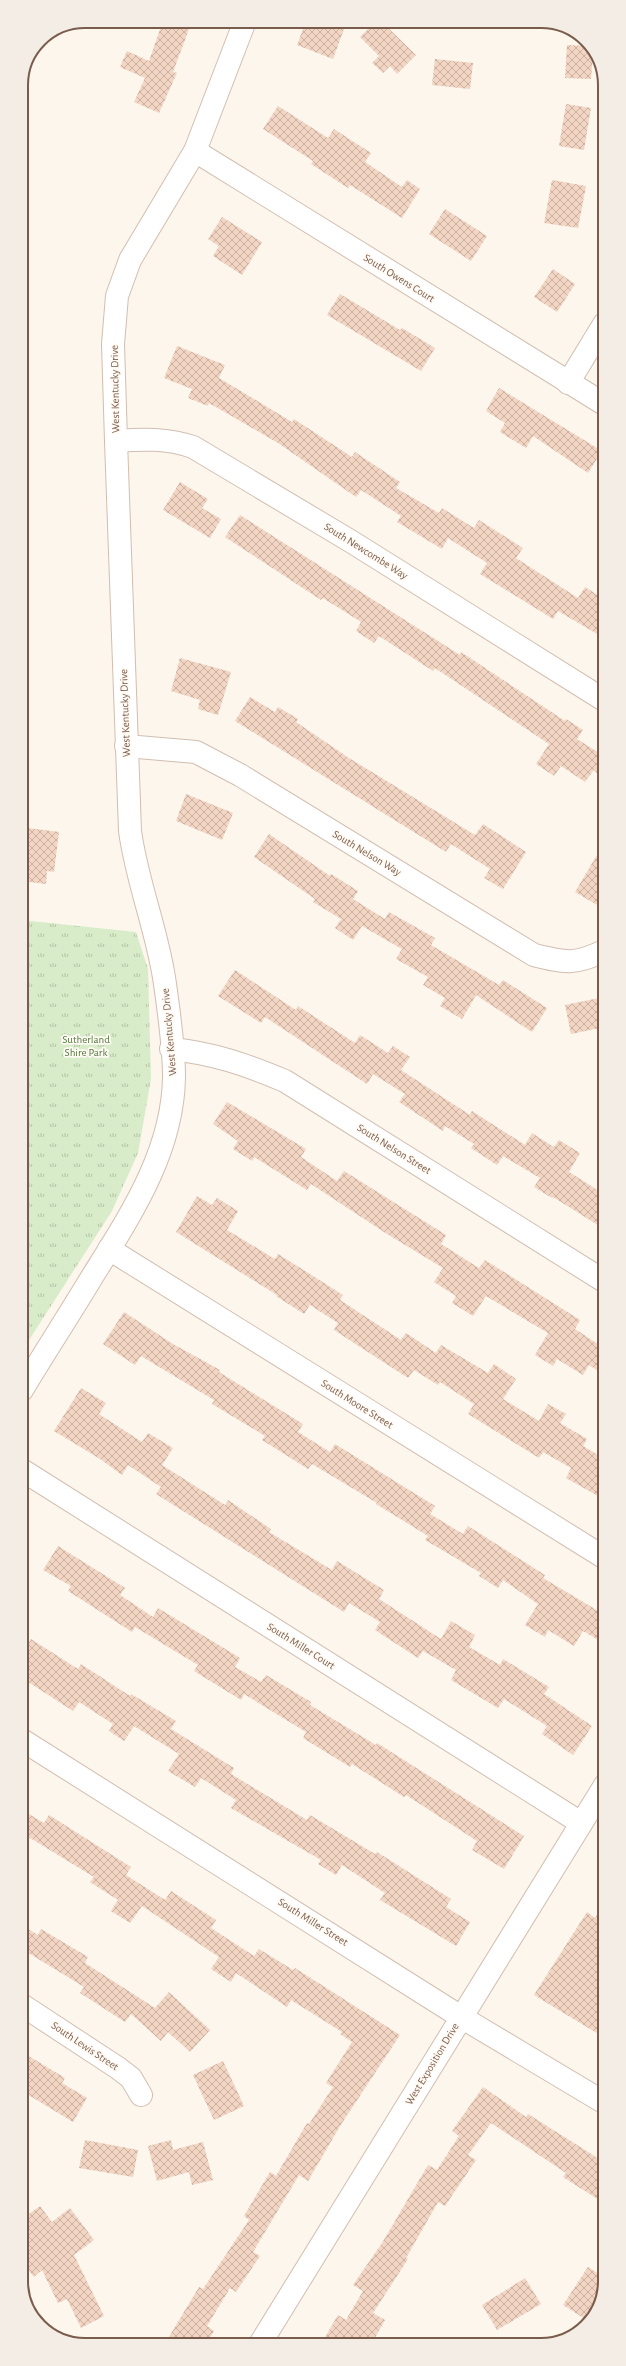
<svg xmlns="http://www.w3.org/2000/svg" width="626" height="2366" font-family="'Alegreya Sans',sans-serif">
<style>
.park{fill:url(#park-tufts)}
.building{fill:url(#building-cross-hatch)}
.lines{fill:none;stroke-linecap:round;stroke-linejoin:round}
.minor-casing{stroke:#d1beb0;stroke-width:24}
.minor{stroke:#fff;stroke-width:22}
.labels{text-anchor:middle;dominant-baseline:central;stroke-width:3.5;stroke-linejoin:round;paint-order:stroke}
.street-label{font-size:11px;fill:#7a5c4d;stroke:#fffaf3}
.park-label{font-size:11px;fill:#537a41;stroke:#fffaf3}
.rim{fill:none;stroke:#7a5c4d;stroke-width:2}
</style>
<defs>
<pattern id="park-tufts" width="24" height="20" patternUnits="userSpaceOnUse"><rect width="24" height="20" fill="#d8ecc9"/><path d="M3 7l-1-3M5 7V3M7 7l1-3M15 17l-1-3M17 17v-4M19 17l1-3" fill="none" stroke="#b4c2a5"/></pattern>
<pattern id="building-cross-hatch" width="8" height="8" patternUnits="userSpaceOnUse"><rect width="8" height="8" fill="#f3d5c3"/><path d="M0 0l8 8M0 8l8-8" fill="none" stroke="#cab0a1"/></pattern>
</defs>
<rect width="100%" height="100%" fill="#fdf6ec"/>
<path class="park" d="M21,920l115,12 12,37 3,110 -13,74 -26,58 -90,140z"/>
<g class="building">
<path d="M163,21h29l-19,51 4,1 -18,40 -25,-11 11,-24 -25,-11 7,-16 22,10z"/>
<path d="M306,21h41l-14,38 -36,-14z"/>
<path d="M376,21h5l35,34 -19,19 -7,-8 -7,7 -11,-10 7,-7 -19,-19z"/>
<path d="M567,45l22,1 4,7 -2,26 -26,-1z"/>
<path d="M435,59l38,4 -3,26 -38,-4z"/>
<path d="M566,104l25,4 -7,42 -25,-4z"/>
<path d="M278,106l50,32 6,-9 37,24 -6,9 37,25 5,-7 13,9 -18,29 -52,-33 -2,3 -37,-24 2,-3 -50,-32z"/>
<path d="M552,180l34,6 -8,42 -34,-5z"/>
<path d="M445,209l42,27 -16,25 -42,-27z"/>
<path d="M222,217l40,25 -20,33 -29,-19 6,-10 -11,-7z"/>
<path d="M553,269l22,15 -18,28 -23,-15z"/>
<path d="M340,294l60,36 2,-2 33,20 -14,23 -94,-56z"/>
<path d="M177,346l48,19 -6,13 73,44 2,-3 58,38 3,-5 45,30 -4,6 43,25 3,-5 32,20 5,-8 44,28 -7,10 62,40 7,-11 19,12v39l-46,-27 -5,8 -73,-45 7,-11 -39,-25 -6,11 -45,-27 4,-6 -40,-26 -5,7 -78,-54 -69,-40 -1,3 -20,-8 4,-9 -28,-11z"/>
<path d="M499,388l103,63 -14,22 -55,-37 -7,12 -26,-16 5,-9 -19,-12z"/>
<path d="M180,482l28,17 -6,9 19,11 -11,19 -47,-28z"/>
<path d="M240,515l220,140 1,-3 104,69 1,-2 17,11 -6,9 27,17v24l-10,-10 -9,12 -24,-16 -7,10 -18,-12 13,-20 -114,-76 -2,3 -54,-35 -5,7 -18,-12 5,-9 -38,-24 -2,2 -96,-63z"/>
<path d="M180,658l51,14 -13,43 -20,-6 2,-9 -29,-9z"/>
<path d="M250,697l25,15 3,-5 20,12 -2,3 53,36 126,77 8,-11 43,28 -23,37 -19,-11 6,-9 -39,-25 -5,8 -211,-131z"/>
<path d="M186,794l47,19 -11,27 -46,-19z"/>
<path d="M21,827l38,5 -5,40 -7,-1 -1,13 -25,-3z"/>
<path d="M269,834l61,42 1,-2 27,17 -5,8 32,20 4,-7 46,26 -4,7 68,40 4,-5 44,28 -15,24 -56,-37 -14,24 -22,-13 5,-8 -22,-13 5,-8 -32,-18 6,-10 -40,-23 -9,14 -18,-12 6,-9 -28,-17 2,-3 -61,-42z"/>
<path d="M604,843v66l-29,-17z"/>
<path d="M235,970l61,40 2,-4 57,37 5,-8 28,18 5,-7 17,11 -9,13 69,45 2,-4 53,34 7,-12 22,14 5,-7 21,13 -11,19 35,22v35l-51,-32 -1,1 -18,-11 6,-9 -37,-22 -6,9 -26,-17 3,-4 -29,-18 -2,5 -44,-29 6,-8 -32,-20 -6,10 -102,-67 -4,6 -43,-27z"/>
<path d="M604,997v30l-33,7 -6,-29z"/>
<path d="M227,1102l79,47 -5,8 36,24 7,-10 102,64 -5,9 38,24 6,-8 95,60 -5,9 29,19v27l-15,-10 -6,10 -26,-16 -4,7 -18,-11 13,-22 -62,-37 -13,20 -21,-13 4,-7 -22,-14 9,-14 -56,-34 -76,-50 -4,6 -53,-33 -2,4 -19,-12 5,-8 -25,-17z"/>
<path d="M197,1196l15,9 5,-7 21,13 -11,19 48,29 3,-5 24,15 41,26 -3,5 61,40 5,-7 30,20 5,-8 47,28 6,-9 22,15 -13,20 36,22 9,-17 18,10 -6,9 27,16 -4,7 22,13v41l-39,-22 5,-10 -28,-16 -4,6 -71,-44 6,-10 -34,-22 -2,3 -24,-15 -6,8 -74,-48 4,-7 -28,-18 -6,9 -28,-18 1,-1 -101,-63z"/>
<path d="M124,1312l49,32 47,26 -1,2 84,52 -5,8 32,20 5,-8 100,62 -5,8 33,20 5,-8 77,49 -2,3 62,37v29l-22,-13 -9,15 -26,-16 -3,7 -20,-12 13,-21 -35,-24 -5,8 -19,-12 2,-3 -56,-33 3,-4 -52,-32 1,-1 -65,-39 -4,5 -46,-29 3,-4 -53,-32 2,-4 -73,-44 -6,9 -32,-21z"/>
<path d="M81,1388l25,15 -7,11 43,28 6,-9 25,15 -11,17 63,40 3,-5 43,29 -2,3 63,38 5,-9 47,29 -5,9 62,40 10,-18 24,14 -6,12 31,18 3,-6 46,28 -5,7 48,32 -19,29 -31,-21 5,-8 -43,-27 -6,9 -47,-28 5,-10 -33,-19 -5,7 -43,-28 5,-8 -31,-19 -5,9 -188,-118 5,-7 -33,-22 -6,10 -22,-16 -46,-28z"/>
<path d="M58,1546l67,42 -5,7 33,22 5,-9 82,50 -5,9 26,15 5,-7 45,27 -1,3 66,40 1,-2 147,93 -20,33 -32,-19 5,-9 -71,-46 -2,2 -52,-33 -2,3 -47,-29 3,-6 -62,-38 -3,6 -47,-29 4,-6 -63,-38 -3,5 -64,-41 3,-5 -28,-16z"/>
<path d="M31,1639l47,30 3,-5 49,32 1,-2 45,27 -5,8 63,39 -3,6 76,46 3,-5 65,39 2,-2 74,47 -5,8 24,15 -14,24 -76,-46 5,-7 -43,-28 -6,10 -18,-11 3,-4 -90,-52 5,-8 -35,-22 -6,9 -27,-16 11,-17 -45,-28 -10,15 -15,-10 4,-7 -34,-22 -6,9 -51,-33v-25z"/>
<path d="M22,1810l22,13 5,-8 82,52 -5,8 39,25 6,-9 45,29 -5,8 43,28 5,-7 34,21 2,-2 105,67 -60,91 -32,55 -9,-6 -46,77 7,4 -24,36 -6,-4 -23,38 7,5 -8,14h-42l35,-58 4,2 46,-69 -5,-4 26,-44 6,4 31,-53 2,1 24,-37 -7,-4 26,-41 -12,-8 2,-2 -51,-32 -4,7 -51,-34 -5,9 -20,-13 8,-12 -77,-51 -12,17 -19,-12 7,-11 -28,-18 4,-5 -72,-44z"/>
<path d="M605,1903v135l-71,-43 53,-83 8,6z"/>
<path d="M22,1925l16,10 3,-6 47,28 -3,6 70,45 14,-16 41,38 -20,22 -22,-20 -7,9 -30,-27 -6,8 -45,-29 4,-6 -62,-38z"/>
<path d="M22,2052l43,26 -3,5 25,15 -14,24 -51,-31z"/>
<path d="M223,2061l21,45 -30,14 -21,-45z"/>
<path d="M483,2087l43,30 2,-3 76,48 -5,8 6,3v31l-42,-27 3,-4 -75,-50 -23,32 8,5 -31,46 -7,-4 -32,56 2,1 -35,54 12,7 -13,23 -8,-5 -4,6h-39l17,-29 8,5 17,-29 -10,-6 29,-42 46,-78 9,5 22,-34 -7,-5z"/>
<path d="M85,2140l53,10 -5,27 -54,-9z"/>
<path d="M171,2140l2,10 30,-8 10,38 -21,5 -3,-13 -32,9 -9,-35z"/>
<path d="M40,2206l12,16 18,-14 24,32 -20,15 30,61 -23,12 -14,-29 -9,4 -16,-33 -8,7 -12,-15v-5l6,-4 -6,-8v-26z"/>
<path d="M588,2267l17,11 -15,44 -27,-17z"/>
<path d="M525,2278l16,26 -44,26 -15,-25z"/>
</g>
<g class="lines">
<g class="minor-casing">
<g id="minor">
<path d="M195,151l409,253"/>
<path d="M568,383l36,-59"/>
<path d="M116,441c27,-2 51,-3 77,6l159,95 252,158"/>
<path d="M126,746l70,6 44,23 294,180c32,8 40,10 70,-4"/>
<path d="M171,1049c42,4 76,16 114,32l319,200"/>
<path d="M109,1249l496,309"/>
<path d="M22,1390c23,-38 47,-75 70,-113 38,-61 81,-125 82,-200 0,-27 -5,-65 -9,-93 -7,-52 -28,-101 -35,-153l-14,-390 -3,-97 4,-48 13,-36 65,-109 50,-130"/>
<path d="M22,1470l559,353"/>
<path d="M22,1740l439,277 144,86"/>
<path d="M22,2005l96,63 13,10 10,17"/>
<path d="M260,2344l345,-559"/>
</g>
</g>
<use href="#minor" class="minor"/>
</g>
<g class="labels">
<g class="street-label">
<text transform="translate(399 278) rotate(32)">South Owens Court</text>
<text transform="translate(115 389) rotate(-91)">West Kentucky Drive</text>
<text transform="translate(366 551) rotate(32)">South Newcombe Way</text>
<text transform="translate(125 713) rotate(-92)">West Kentucky Drive</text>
<text transform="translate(367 853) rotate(31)">South Nelson Way</text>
<text transform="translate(169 1032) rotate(-95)">West Kentucky Drive</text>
<text transform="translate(394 1149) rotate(32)">South Nelson Street</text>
<text transform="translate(357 1404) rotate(32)">South Moore Street</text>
<text transform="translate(301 1646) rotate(32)">South Miller Court</text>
<text transform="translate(313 1922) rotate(32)">South Miller Street</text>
<text transform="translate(85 2046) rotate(34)">South Lewis Street</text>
<text transform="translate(432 2064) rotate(-59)">West Exposition Drive</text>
</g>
<g class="park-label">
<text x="86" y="1039">Sutherland<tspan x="86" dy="13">Shire Park</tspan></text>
</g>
</g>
<path d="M0 0H626V2366H0ZM85 28H541A57 57 0 0 1 598 85V2281A57 57 0 0 1 541 2338H85A57 57 0 0 1 28 2281V85A57 57 0 0 1 85 28Z" fill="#f4ede6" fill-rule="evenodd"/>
<path class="rim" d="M85 28H541A57 57 0 0 1 598 85V2281A57 57 0 0 1 541 2338H85A57 57 0 0 1 28 2281V85A57 57 0 0 1 85 28Z"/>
</svg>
